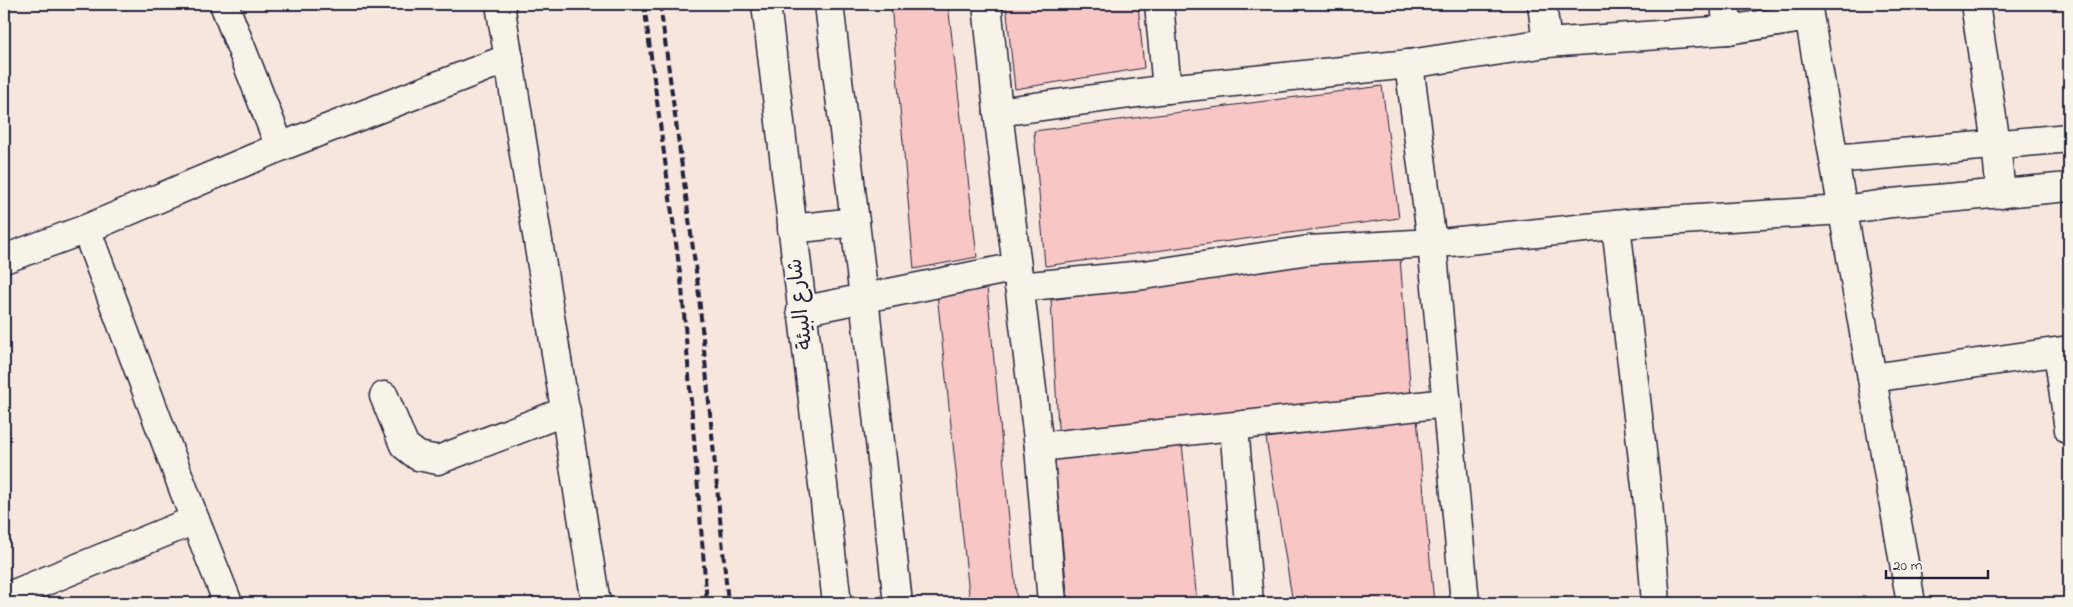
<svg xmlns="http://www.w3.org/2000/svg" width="2073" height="607" font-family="'Indie Flower','Playpen Sans Arabic',sans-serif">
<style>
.building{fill:#f8c7c5;stroke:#22223b}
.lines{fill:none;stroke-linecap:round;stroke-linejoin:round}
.minor-casing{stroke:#22223b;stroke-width:31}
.tertiary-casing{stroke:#22223b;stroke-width:31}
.primary-casing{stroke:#22223b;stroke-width:31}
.minor{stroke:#f7f3e8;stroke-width:28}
.tertiary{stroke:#f7f3e8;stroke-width:28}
.primary{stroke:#f7f3e8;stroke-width:28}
.rail{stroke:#22223b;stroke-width:4;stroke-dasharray:8 4;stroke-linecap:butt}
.labels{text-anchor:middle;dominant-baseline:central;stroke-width:4;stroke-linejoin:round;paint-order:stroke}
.street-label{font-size:21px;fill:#22223b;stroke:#f7f3e8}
</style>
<rect width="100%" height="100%" fill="#f7e6de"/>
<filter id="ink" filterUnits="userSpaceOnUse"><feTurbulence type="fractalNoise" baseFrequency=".02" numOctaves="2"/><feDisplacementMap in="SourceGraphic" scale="10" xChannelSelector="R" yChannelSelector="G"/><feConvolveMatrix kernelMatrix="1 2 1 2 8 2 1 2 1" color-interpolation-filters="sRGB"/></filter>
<g filter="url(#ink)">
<g class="building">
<path d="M891,4h57l29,253 -63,12z"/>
<path d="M1006,4h132l6,64 -129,21z"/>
<path d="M1382,86l17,132 -354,48 -11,-135z"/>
<path d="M1399,246l12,150 -352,49 -8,-145z"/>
<path d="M987,287l30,316h-47l-33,-309z"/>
<path d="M1417,419l17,184h-141l-27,-165z"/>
<path d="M1182,443l15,160h-129l-14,-149z"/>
</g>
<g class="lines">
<g class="minor-casing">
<g id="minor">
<path d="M224,4l56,143"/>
<path d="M987,4l11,108 41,335 13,156"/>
<path d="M1159,4l8,85"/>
<path d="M1542,4l5,39"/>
<path d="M1725,4l3,26"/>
<path d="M1807,4l104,599"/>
<path d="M1975,4l21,140 5,50"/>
<path d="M1409,64l23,179 33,360"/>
<path d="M998,112l169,-23 242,-25 138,-21 181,-13 81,-13"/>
<path d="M1834,159l235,-21"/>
<path d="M1616,225l32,278 8,100"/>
<path d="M86,229l109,291 33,83"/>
<path d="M4,259l82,-30 194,-82 229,-89"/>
<path d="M1019,287l125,-12 165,-25 141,-8 184,-19 209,-13 49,-7 177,-16"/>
<path d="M801,311l216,-44"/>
<path d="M2058,352l11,78"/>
<path d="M1872,378l197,-28"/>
<path d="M384,396l20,49 14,11 20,4 128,-49"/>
<path d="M1234,427l15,176"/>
<path d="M1039,447l408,-44"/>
<path d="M4,598l191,-78"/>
</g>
</g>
<g class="tertiary-casing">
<path id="tertiary" d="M500,4l96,599"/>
</g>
<g class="primary-casing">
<g id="primary">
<path d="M766,4l71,599"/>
<path d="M829,4l35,294 34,305"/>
<path d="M792,229l63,-7"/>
</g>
</g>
<use href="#minor" class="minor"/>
<use href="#tertiary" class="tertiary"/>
<use href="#primary" class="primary"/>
<g class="rail">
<path d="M644,4l38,284 25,315"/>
<path d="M660,4l38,282 30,317"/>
</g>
</g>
</g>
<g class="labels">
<g class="street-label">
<text transform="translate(801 304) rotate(-97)">شارع البيئة</text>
</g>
</g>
<rect width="2073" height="607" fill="none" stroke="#f7f3e8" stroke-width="20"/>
<rect x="10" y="10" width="2053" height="587" fill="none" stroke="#22223b" stroke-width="2" filter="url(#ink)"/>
<path d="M1886 570v8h102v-8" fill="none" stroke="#22223b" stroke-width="2.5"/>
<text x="1893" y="570" font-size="15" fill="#22223b" stroke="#f7f3e8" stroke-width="4" paint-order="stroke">20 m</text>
</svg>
